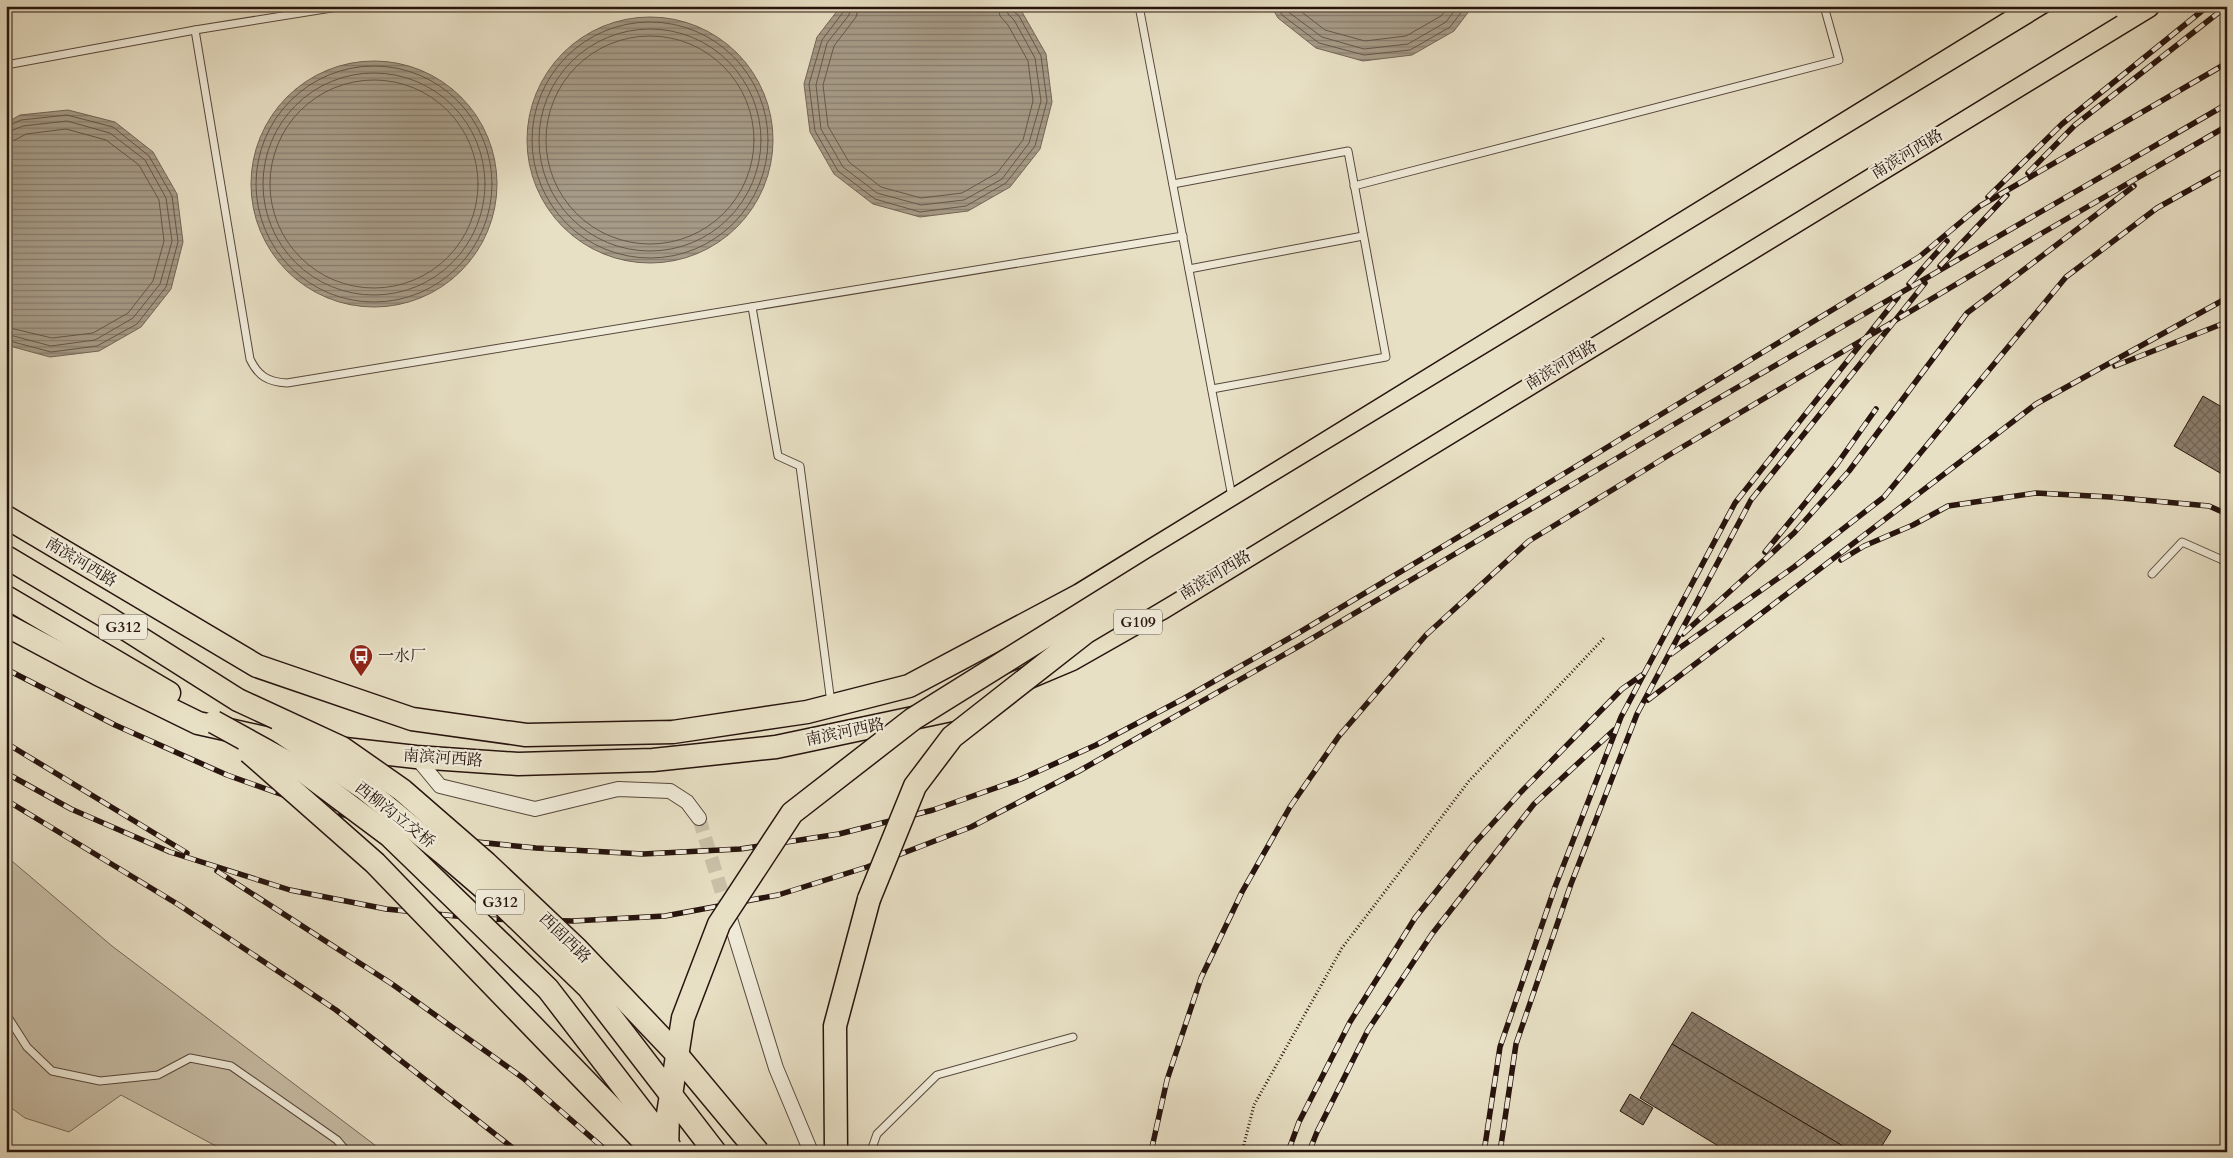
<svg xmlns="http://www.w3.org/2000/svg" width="2233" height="1158" font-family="Cardo,'Noto Serif SC',serif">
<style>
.green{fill:#c7bda6;stroke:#77685a}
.water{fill:url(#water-rules);stroke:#736557}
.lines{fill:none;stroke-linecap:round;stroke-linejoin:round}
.shore{stroke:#66584a;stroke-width:1}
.building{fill:url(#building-cross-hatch);stroke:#27140e}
.minor-tunnel{stroke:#cbc1aa;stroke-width:14;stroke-dasharray:14 7;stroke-linecap:butt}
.service-casing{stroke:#57473c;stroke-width:9}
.minor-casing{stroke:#57473c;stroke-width:16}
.trunk-casing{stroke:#27140e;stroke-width:25}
.path{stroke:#27140e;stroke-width:3;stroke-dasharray:1 2.5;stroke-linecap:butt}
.service{stroke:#f0ebd9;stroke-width:7}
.minor{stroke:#f0ebd9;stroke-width:14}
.trunk{stroke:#e8e0c5;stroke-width:22}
.rail-casing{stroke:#27140e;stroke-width:5.5}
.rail{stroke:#f0ebd9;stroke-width:4;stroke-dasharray:11;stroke-linecap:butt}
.trunk-bridge-casing{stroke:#27140e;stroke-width:25;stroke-linecap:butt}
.trunk-bridge{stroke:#e8e0c5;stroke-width:22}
.labels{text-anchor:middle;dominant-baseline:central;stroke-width:4.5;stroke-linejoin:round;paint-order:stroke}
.shield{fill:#f0ebd9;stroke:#63544b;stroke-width:1}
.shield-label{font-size:15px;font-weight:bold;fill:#27140e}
.street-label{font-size:16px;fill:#27140e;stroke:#f0ebd9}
.poi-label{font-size:16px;fill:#27140e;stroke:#f0ebd9;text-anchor:start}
</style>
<defs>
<pattern id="water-rules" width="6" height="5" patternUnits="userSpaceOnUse" patternTransform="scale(1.25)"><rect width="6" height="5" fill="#a69b87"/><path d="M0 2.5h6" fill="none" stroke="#877d6d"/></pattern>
<pattern id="building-cross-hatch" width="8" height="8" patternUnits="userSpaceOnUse" patternTransform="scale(1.25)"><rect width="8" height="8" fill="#8b7e6d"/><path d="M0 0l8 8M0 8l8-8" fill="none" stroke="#726658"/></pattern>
</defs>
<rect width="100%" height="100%" fill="#e8e0c5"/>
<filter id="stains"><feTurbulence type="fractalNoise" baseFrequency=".004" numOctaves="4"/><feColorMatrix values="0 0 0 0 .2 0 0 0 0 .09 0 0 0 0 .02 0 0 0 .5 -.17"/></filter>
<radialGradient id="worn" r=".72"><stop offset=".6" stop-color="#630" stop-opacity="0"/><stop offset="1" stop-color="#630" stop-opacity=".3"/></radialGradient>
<path class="green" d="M6,856l106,90 272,206h-157l-106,-57 -52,37 -44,-14 -19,-14z"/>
<g class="water">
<path d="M841,6h174l7,6 24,42 6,48 -12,47 -30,38 -42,24 -48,6 -47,-13 -39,-30 -24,-42 -6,-48 13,-47z"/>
<path d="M1271,6h202l-19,25 -42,24 -49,6 -47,-13 -38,-30z"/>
<circle cx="650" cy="140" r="123"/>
<circle cx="374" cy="184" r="123"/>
<path d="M68,110l47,12 38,30 24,42 6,48 -12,47 -30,38 -42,24 -49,6 -44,-12v-222l14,-8z"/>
</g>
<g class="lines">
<g class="shore">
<path d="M845,6l-1,5 -22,29 -13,44 6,47 23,40 37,28 45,13 46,-6 40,-23 29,-37 12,-45 -6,-45 -22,-40 -6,-5 -1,-5"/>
<path d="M851,6l-2,9 -22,28 -11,42 5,44 22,38 34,26 44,12 43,-5 38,-21 27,-36 12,-42 -6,-43 -21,-38 -6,-6 -2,-8"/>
<path d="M859,6l-3,11 -22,29 -11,39 5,41 21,36 32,25 40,11 41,-5 35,-20 26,-33 10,-39 -5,-40 -20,-36 -8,-9 -2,-10"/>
<path d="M1277,6l5,9 37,28 45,12 46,-5 40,-23 16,-21"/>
<path d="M1284,6l3,5 35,26 42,12 44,-5 38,-22 12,-16"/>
<path d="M1294,6l31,24 40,11 41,-5 35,-20 8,-10"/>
<circle cx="650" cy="140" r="118"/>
<circle cx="650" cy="140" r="111"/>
<circle cx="650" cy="140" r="104"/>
<circle cx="374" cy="184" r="118"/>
<circle cx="374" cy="184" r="111"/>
<circle cx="374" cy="184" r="104"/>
<path d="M6,127l15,-7 46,-5 46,12 36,29 23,40 6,46 -12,45 -29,37 -40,22 -46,6 -45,-12"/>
<path d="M6,133l17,-7 44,-5 43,12 35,27 21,38 6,43 -12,43 -27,34 -38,22 -44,6 -45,-12"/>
<path d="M6,141l9,-1 11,-6 40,-5 40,11 33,25 20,35 5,41 -11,40 -25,32 -35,20 -41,5 -46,-11"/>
</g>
</g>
<g class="building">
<path d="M2203,396l24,14v67l-53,-31z"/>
<path d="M1692,1012l199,119 -13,21h-31l1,-3 -176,-105z"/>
<path d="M1672,1044l176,105 -1,3h-119l-88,-54z"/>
<path d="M1630,1094l23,14 -10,17 -23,-14z"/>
</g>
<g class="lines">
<path class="minor-tunnel" d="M699,818l28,91"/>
<g class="service-casing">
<g id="service">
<path d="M1139,6l93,491"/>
<path d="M195,30l55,329c8,17 18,23 37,24l896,-147"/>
<path d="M6,65l189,-35 149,-24"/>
<path d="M1173,184l175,-33 38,206 -174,32"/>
<path d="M1354,186l485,-126 -15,-54"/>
<path d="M1189,269l174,-33"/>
<path d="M752,307l26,149 22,10 31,237"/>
<path d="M2152,574l30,-32 45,20"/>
<path d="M6,1014l21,33 25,24 48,10 58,-6 32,-17 41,8 106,74 10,12"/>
<path d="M873,1152l-1,-4 5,-14 60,-59 136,-38"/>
</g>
</g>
<g class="minor-casing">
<g id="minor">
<path d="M416,757l24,29 95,23 83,-20 52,2 17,11 12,16"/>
<path d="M727,909l49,159 35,84"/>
</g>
</g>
<g class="trunk-casing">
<g id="trunk">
<path d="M6,517l251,149 155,53 114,16 147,-3 134,-20 102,-26 171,-91 957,-589"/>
<path d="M6,557l104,62 128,81"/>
<path d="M6,597l163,96"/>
<path d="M6,625l92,49 100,49 76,17 30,4"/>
<path d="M336,748l80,9 102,7 135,-4 123,-13 175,-37 121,-51 88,-50 988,-603"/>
<path d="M836,1152l-1,-126 34,-127"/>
</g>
</g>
<path class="path" d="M1242,1152l12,-47 88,-157 127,-167 135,-143"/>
<use href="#service" class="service"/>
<use href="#minor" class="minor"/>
<use href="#trunk" class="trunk"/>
<g class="rail-casing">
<g id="rail">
<path d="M2028,173l47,-48 152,-119"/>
<path d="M1988,197l74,-73 146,-118"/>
<path d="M1940,266l67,-71"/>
<path d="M1909,284l38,-43"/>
<path d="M2115,366l112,-44"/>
<path d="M1765,552l72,-88 39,-55"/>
<path d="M1841,560l23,-14 49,-21 35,-19 88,-13 74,4 99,9 18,8"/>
<path d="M1683,634l111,-101 55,-62 118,-158 167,-127"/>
<path d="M1671,654l123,-87 90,-70 182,-220 91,-69 70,-39"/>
<path d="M6,669l109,56 112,50 101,36 109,27 99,10 107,6 97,-5 99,-15 94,-24 88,-31 75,-34 87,-46 112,-64 252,-151 372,-227 61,-51 247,-143"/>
<path d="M1648,700l388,-296 191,-106"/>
<path d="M6,743l181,110"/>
<path d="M6,773l65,36 99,43 120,38 96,19 100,10 87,2 92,-5 113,-21 89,-28 104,-40 108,-56 222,-126 399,-236 527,-305"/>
<path d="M6,800l173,105 157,105 182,142"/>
<path d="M217,871l175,113 131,94 85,74"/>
<path d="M1151,1152l16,-72 34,-102 41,-86 48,-85 49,-71 87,-101 103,-94 145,-89 370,-220 183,-106"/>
<path d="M1288,1152l11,-30 51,-100 65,-104 58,-73 48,-53 101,-103 20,-14"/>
<path d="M1309,1152l8,-20 51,-102 64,-96 102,-130 80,-74"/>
<path d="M1484,1152l16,-105 55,-160 66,-170 114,-214 163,-206"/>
<path d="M1500,1152l16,-108 55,-160 66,-170 114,-214 174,-217"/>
</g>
</g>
<use href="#rail" class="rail"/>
<g class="trunk-bridge-casing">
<g id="trunk-bridge">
<path d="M238,700l104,48 60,42 84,73 91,86 96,101 85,102"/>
<path d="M214,722l89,49 87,65 158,153 123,160"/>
<path d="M282,733l83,56 78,64 57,49 88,85 127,165"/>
<path d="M249,752l126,111 279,289"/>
<path d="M869,899l46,-113 37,-49 134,-105 79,-47 946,-579"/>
<path d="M667,1152l1,-38 15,-96 36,-94 73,-111 121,-94 242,-151 926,-562"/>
</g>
</g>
<use href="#trunk-bridge" class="trunk-bridge"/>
</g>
<defs>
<g id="bus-pin" transform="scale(1.25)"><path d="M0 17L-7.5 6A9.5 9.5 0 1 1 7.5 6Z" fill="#8f2418" stroke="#f0ebd9"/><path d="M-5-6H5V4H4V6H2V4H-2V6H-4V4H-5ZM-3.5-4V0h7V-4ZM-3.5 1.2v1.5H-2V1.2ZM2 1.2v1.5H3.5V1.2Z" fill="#fff"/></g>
</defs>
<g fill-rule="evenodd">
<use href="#bus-pin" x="361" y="656"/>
</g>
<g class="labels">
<g class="shield">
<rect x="1114" y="609.5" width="48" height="25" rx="4"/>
<rect x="99" y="614.5" width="48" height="25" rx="4"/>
<rect x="476" y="889.5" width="48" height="25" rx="4"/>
</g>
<g class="shield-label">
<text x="1138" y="622">G109</text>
<text x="123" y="627">G312</text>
<text x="500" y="902">G312</text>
</g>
<g class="street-label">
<text transform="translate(1907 154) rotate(-31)">南滨河西路</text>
<text transform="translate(1561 365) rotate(-31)">南滨河西路</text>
<text transform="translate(81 562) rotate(31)">南滨河西路</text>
<text transform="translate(1215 575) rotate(-31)">南滨河西路</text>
<text transform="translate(845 732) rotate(-12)">南滨河西路</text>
<text transform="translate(443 758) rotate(4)">南滨河西路</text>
<text transform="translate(395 815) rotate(38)">西柳沟立交桥</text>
<text transform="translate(565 938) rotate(44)">西固西路</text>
</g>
<g class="poi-label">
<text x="378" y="656">一水厂</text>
</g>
</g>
<rect width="2233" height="1158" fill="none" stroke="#e8e0c5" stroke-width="25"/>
<rect x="8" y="8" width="2218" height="1143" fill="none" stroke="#27140e" stroke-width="2.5"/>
<rect x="12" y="12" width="2208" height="1133" fill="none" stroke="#27140e"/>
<rect width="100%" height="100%" filter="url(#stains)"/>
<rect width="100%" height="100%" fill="url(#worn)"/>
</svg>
